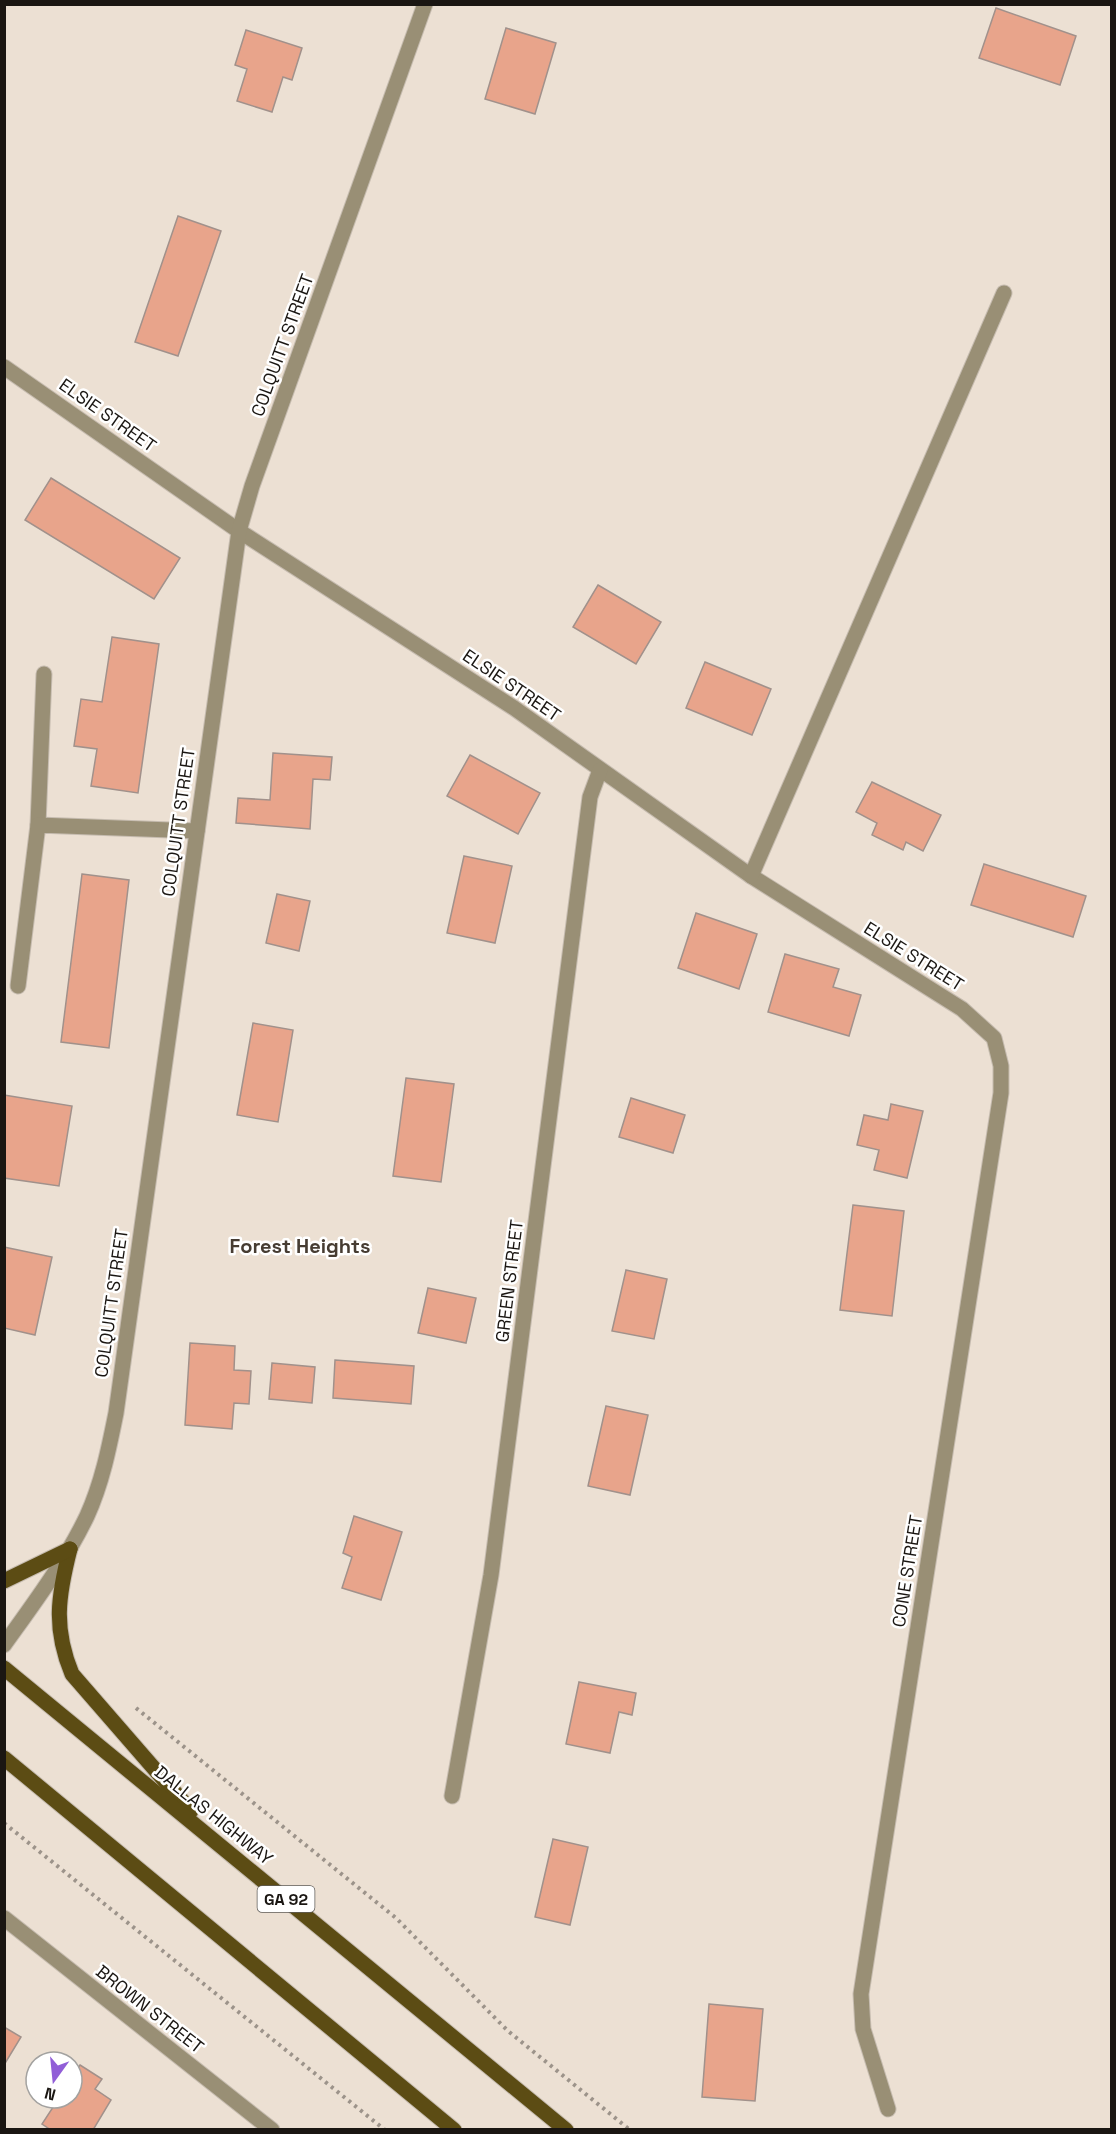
<svg xmlns="http://www.w3.org/2000/svg" width="1116" height="2134" font-family="'Space Grotesk',sans-serif">
<style>
.building{fill:#e8a48b;stroke:#a1918b;stroke-width:1.5}
.lines{fill:none;stroke-linecap:round;stroke-linejoin:round}
.lane-casing{stroke:#c6bcb0;stroke-width:17}
.street-casing{stroke:#c6bcb0;stroke-width:17}
.primary-casing{stroke:#c6bcb0;stroke-width:17}
.path{stroke:#9c938a;stroke-width:4;stroke-dasharray:3 4.5;stroke-linecap:butt}
.lane{stroke:#998f75;stroke-width:15}
.street{stroke:#998f75;stroke-width:15}
.primary{stroke:#5c4c14;stroke-width:15}
.labels{text-anchor:middle;dominant-baseline:central;stroke-width:5;stroke-linejoin:round;paint-order:stroke}
.shield{fill:#fff;stroke:#5f5c59;stroke-width:1.5}
.shield-label{font-size:16px;font-weight:bold;fill:#1a1612}
.street-label{font-size:18px;fill:#1a1612;stroke:#fff}
.neighbourhood-label{font-size:20px;font-weight:bold;fill:#463c32;stroke:#fff}
</style>
<rect width="100%" height="100%" fill="#ece0d3"/>
<g class="building">
<path d="M996,8l80,28 -16,49 -81,-27z"/>
<path d="M506,28l50,15 -21,71 -50,-15z"/>
<path d="M246,30l56,18 -10,32 -9,-3 -11,35 -35,-11 10,-32 -12,-4z"/>
<path d="M178,216l43,15 -43,125 -43,-14z"/>
<path d="M51,478l129,80 -26,41 -129,-79z"/>
<path d="M598,585l63,37 -25,42 -63,-37z"/>
<path d="M112,637l47,7 -21,149 -47,-7 6,-37 -23,-3 7,-47 21,3z"/>
<path d="M705,662l66,27 -19,46 -66,-27z"/>
<path d="M273,753l59,4 -2,23 -17,-1 -3,50 -74,-6 2,-25 32,2z"/>
<path d="M470,755l70,38 -22,41 -71,-38z"/>
<path d="M872,782l69,33 -18,36 -17,-9 -3,8 -31,-15 5,-12 -21,-11z"/>
<path d="M464,856l48,10 -17,77 -48,-10z"/>
<path d="M984,864l102,32 -13,41 -102,-32z"/>
<path d="M82,874l47,6 -20,168 -48,-6z"/>
<path d="M277,894l33,7 -11,50 -33,-8z"/>
<path d="M696,913l61,21 -18,55 -61,-21z"/>
<path d="M785,954l54,15 -6,18 28,8 -12,41 -81,-24z"/>
<path d="M253,1023l40,7 -15,92 -41,-7z"/>
<path d="M406,1078l48,6 -13,98 -48,-6z"/>
<path d="M4,1095l68,11 -13,80 -55,-8z"/>
<path d="M631,1098l54,17 -12,38 -54,-16z"/>
<path d="M891,1104l32,7 -16,67 -33,-8 5,-20 -22,-5 7,-30 24,5z"/>
<path d="M853,1205l51,6 -12,105 -52,-6z"/>
<path d="M4,1247l48,10 -17,78 -31,-7z"/>
<path d="M626,1270l41,9 -13,60 -42,-8z"/>
<path d="M428,1288l48,10 -10,45 -48,-10z"/>
<path d="M190,1343l45,3 -1,24 17,1 -2,33 -15,-1 -2,26 -47,-4z"/>
<path d="M335,1360l79,6 -3,38 -78,-6z"/>
<path d="M272,1363l43,4 -3,36 -43,-4z"/>
<path d="M606,1406l42,9 -18,80 -42,-9z"/>
<path d="M354,1516l48,16 -21,68 -39,-12 10,-31 -9,-4z"/>
<path d="M579,1682l57,11 -4,22 -13,-3 -9,41 -44,-9z"/>
<path d="M553,1839l35,8 -18,78 -35,-8z"/>
<path d="M709,2004l54,5 -8,92 -53,-4z"/>
<path d="M4,2027l17,10 -17,28z"/>
<path d="M80,2065l22,14 -7,10 16,11 -18,30h-42l-9,-6 17,-26h13v-21z"/>
</g>
<g class="lines">
<g class="lane-casing">
<g id="lane">
<path d="M38,825l6,-151"/>
<path d="M18,986l20,-161 159,6"/>
</g>
</g>
<g class="street-casing">
<g id="street">
<path d="M4,367l235,164 275,177 237,168 211,133 32,29 7,28v27l-140,901 2,35 25,80"/>
<path d="M751,876l253,-583"/>
<path d="M4,1645c30,-42 61,-83 83,-129 15,-33 22,-68 29,-103l123,-882 13,-45 173,-482"/>
<path d="M452,1796l39,-221 99,-778 10,-27"/>
<path d="M4,1918l268,212"/>
</g>
</g>
<g class="primary-casing">
<g id="primary">
<path d="M70,1549c-12,47 -17,79 2,125l119,137"/>
<path d="M4,1581l66,-32"/>
<path d="M4,1668l562,462"/>
<path d="M4,1758l450,372"/>
</g>
</g>
<g class="path">
<path d="M136,1708l260,210 112,113 122,99"/>
<path d="M4,1823l381,307"/>
</g>
<use href="#lane" class="lane"/>
<use href="#street" class="street"/>
<use href="#primary" class="primary"/>
</g>
<g class="labels">
<rect class="shield" x="257.5" y="1886" width="57" height="26" rx="4.5"/>
<g class="shield-label">
<text x="286" y="1899">GA 92</text>
</g>
<g class="street-label">
<text transform="translate(282 345) rotate(-70)">COLQUITT STREET</text>
<text transform="translate(108 415) rotate(35)">ELSIE STREET</text>
<text transform="translate(512 685) rotate(34)">ELSIE STREET</text>
<text transform="translate(178 822) rotate(-82)">COLQUITT STREET</text>
<text transform="translate(914 956) rotate(32)">ELSIE STREET</text>
<text transform="translate(509 1281) rotate(-83)">GREEN STREET</text>
<text transform="translate(111 1303) rotate(-82)">COLQUITT STREET</text>
<text transform="translate(907 1571) rotate(-81)">CONE STREET</text>
<text transform="translate(214 1815) rotate(39)">DALLAS HIGHWAY</text>
<text transform="translate(150 2009) rotate(38)">BROWN STREET</text>
</g>
<g class="neighbourhood-label">
<text x="300" y="1246">Forest Heights</text>
</g>
</g>
<rect width="1116" height="2134" fill="none" stroke="#1a1612" stroke-width="12"/>
<g transform="translate(54 2080) rotate(195)"><circle r="28" fill="#ffffff" stroke="#a3a2a0" stroke-width="1.5"/>
<path d="M0-4.5L10 22L0 15L-10 22Z" fill="#915ed7"/>
<text y="-9" font-size="16" font-weight="bold" text-anchor="middle" fill="#1a1612">N</text>
</g>
</svg>
